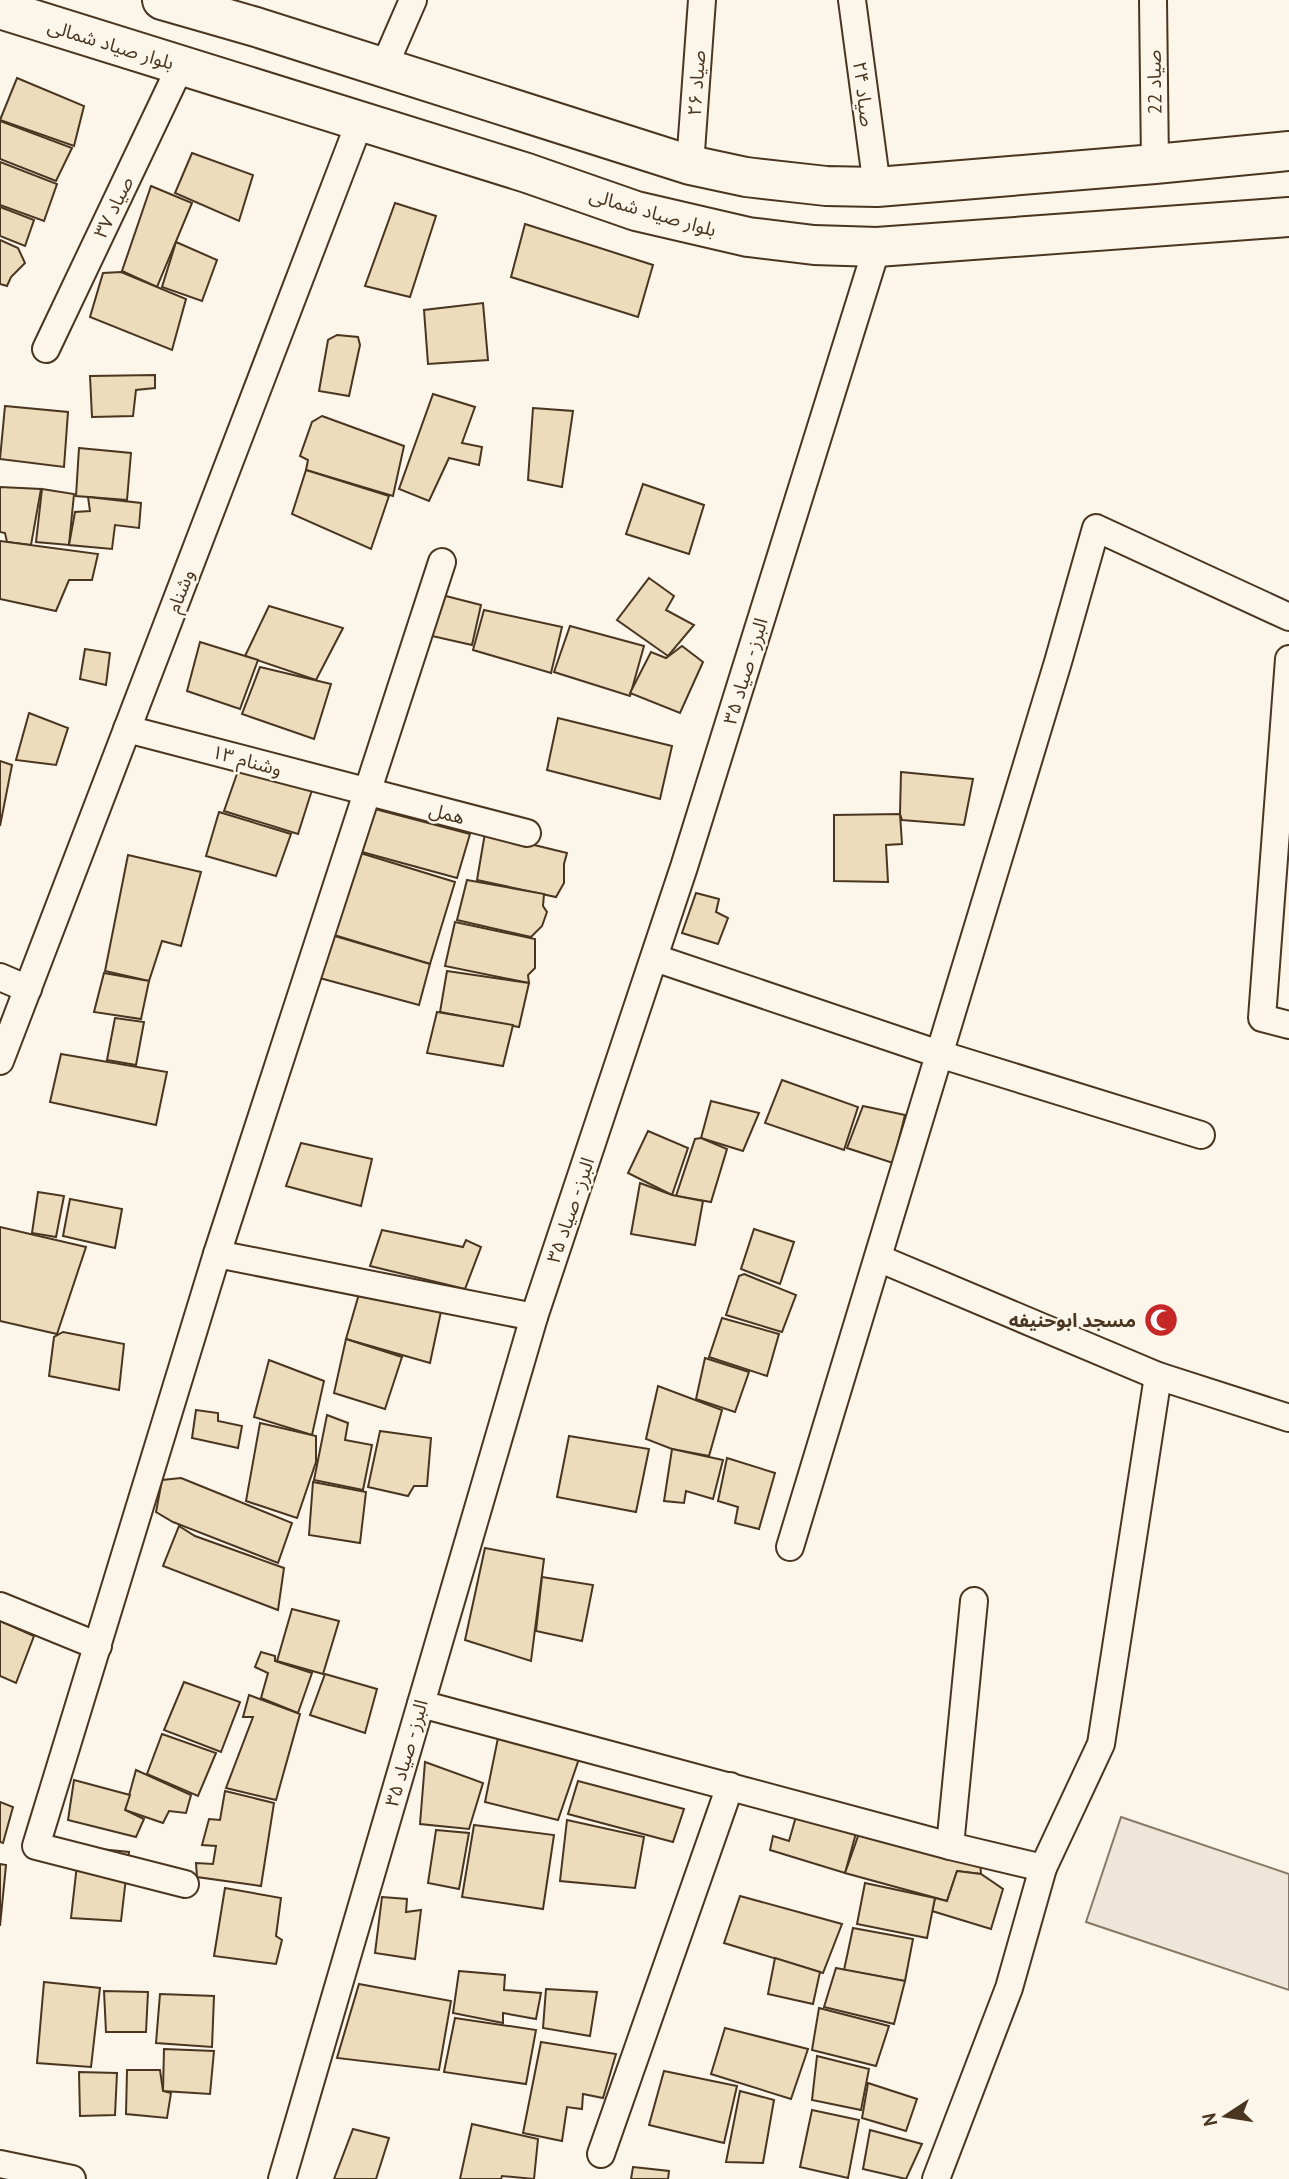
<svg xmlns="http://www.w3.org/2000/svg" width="1289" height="2179" font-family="'PT Sans','Noto Sans Arabic',sans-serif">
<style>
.pitch{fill:#ede6d9;stroke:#887966;stroke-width:2}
.building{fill:#ecdcbc;stroke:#4a3520;stroke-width:2}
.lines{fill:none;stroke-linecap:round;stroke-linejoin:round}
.street-casing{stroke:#4a3520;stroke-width:30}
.secondary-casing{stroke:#4a3520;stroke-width:42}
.street{stroke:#fbf6e9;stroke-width:26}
.secondary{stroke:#fbf6e9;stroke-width:38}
.labels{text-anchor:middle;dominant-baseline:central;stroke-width:5;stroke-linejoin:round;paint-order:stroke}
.street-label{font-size:19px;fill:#4a3520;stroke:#fbf6e9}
.poi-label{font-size:19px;font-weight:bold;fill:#4a3520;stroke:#fbf6e9;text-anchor:end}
</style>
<rect width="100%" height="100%" fill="#fbf6e9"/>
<path class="pitch" d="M1121,1817l168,57v116l-203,-68z"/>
<g class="building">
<path d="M17,78l67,28 -10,40 -74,-26z"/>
<path d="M0,121l72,27 -16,33 -56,-22z"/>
<path d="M192,153l61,22 -14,46 -64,-28z"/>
<path d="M0,162l57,22 -13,37 -44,-16z"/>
<path d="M151,186l41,17 -35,84 -35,-16z"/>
<path d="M395,203l41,13 -26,81 -45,-11z"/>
<path d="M0,207l34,13 -9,26 -25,-10z"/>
<path d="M525,224l128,41 -15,52 -127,-40z"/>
<path d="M0,240l18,8 7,15 -14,14 -4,9 -7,-2z"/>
<path d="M176,242l41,18 -15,41 -40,-14z"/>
<path d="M121,272l65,27 -14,51 -82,-33 13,-44z"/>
<path d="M483,303l5,57 -60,4 -4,-54z"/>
<path d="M337,335l21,2 2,8 -11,51 -30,-5 9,-51z"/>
<path d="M155,375v13l-19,2 -3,26 -41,1 -2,-41z"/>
<path d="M433,394l42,13 -13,36 20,4 -3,18 -30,-7 -20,43 -30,-12z"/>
<path d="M5,406l63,6 -4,55 -64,-8z"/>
<path d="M533,408l40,3 -11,76 -34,-7z"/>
<path d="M322,416l82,30 -11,50 -87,-26 2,-10 -8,-4 12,-34z"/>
<path d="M79,448l52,5 -4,47 -51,-4z"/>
<path d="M306,470l83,26 -18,53 -79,-35z"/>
<path d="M643,484l61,21 -15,49 -63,-20z"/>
<path d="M0,487l41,2 -10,56 -24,-3 -2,-9 -5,-1z"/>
<path d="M42,489l32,5 -5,51 -33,-3z"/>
<path d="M88,497l53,6 -2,25 -24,-3 -3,24 -43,-4 6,-33 15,-1z"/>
<path d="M0,541l98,13 -6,26h-23l-13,31 -56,-12z"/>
<path d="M649,578l25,18 -8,14 28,15 -26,31 -51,-36z"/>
<path d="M438,594l43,11 -9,40 -40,-9z"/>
<path d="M269,606l74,22 -27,52 -71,-24z"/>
<path d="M484,610l78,17 -11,46 -78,-23z"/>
<path d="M570,626l74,20 -14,50 -76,-24z"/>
<path d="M200,642l58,18 -18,49 -53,-18z"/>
<path d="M682,646l21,16 -23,51 -50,-20 21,-41 15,6z"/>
<path d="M85,649l25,4 -4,32 -26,-6z"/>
<path d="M260,667l71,17 -17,55 -72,-25z"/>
<path d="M29,713l39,15 -12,37 -40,-5z"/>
<path d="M558,718l114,28 -12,53 -113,-29z"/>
<path d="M0,761l12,4 -12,61z"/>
<path d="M239,768l73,22 -14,44 -74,-23z"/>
<path d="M901,772l72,7 -9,46 -62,-5 -2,-6z"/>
<path d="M375,809l95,25 -13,44 -95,-26z"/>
<path d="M219,812l72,22 -15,42 -70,-20z"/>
<path d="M900,814l2,30 -16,1 2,37 -54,-1v-66z"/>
<path d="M485,833l82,20 -3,11v19l-8,14 -79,-17z"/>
<path d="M357,852l98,30 -25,82 -96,-29z"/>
<path d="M128,855l73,17 -20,74 -19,-5 -13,40 -44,-10z"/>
<path d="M467,880l77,14 -1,12 4,6 -5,14 -11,11 -74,-17z"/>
<path d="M696,893l23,6 -3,13 12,6 -10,26 -36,-11z"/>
<path d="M455,922l80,17v29l-7,7 1,8 -84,-17z"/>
<path d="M328,934l102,30 -11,41 -103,-28z"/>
<path d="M447,971l82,12 -10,44 -79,-15z"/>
<path d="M104,973l45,8 -8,38 -47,-7z"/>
<path d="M437,1012l76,13 -10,41 -76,-13z"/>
<path d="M115,1018l29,4 -8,43 -29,-5z"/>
<path d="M61,1054l106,18 -11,53 -106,-23z"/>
<path d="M782,1080l76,27 -14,43 -79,-27z"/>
<path d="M711,1101l48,12 -16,38 -42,-13z"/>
<path d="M863,1106l42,9 -12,48 -46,-15z"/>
<path d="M648,1131l40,17 -16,47 -44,-22z"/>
<path d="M701,1138l26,11 -16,53 -35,-6 19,-57z"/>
<path d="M301,1143l71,16 -11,47 -75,-20z"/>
<path d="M640,1183l32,12 31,6 -8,44 -64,-11z"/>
<path d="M38,1192l26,4 -8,41 -24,-4z"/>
<path d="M70,1199l52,10 -7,39 -52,-12z"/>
<path d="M0,1227l86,20 -29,87 -57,-13z"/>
<path d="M754,1229l40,13 -14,42 -39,-15z"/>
<path d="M382,1230l81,17 3,-7 15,7 -16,42 -95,-23z"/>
<path d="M744,1274l52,21 -14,37 -56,-17 13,-39z"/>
<path d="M361,1287l82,15 -13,61 -84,-24z"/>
<path d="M722,1318l57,16 -12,42 -58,-19z"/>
<path d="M63,1332l61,12 -5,46 -70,-14 5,-39z"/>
<path d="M346,1339l56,18 -17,52 -51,-16z"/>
<path d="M705,1358l44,14 -14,40 -39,-13z"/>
<path d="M269,1360l55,21 -12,54 -58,-18z"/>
<path d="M658,1386l64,24 -13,46 -37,-7 -26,-10z"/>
<path d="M196,1410l22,3v8l24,5 -4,22 -46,-10z"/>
<path d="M327,1415l21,8 -3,17 27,5 -9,45 -49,-10z"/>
<path d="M260,1423l56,13v26l-19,56 -51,-17z"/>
<path d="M380,1431l51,7 -4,48h-13l-6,10 -40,-9z"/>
<path d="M569,1436l80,13 -13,63 -79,-15z"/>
<path d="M672,1449l51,11 -10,39 -27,-8 -2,12 -20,-2z"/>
<path d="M727,1458l48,15 -16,56 -24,-6 3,-16 -20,-6z"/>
<path d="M181,1478l111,45 -14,40 -105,-41 -17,-10 6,-32z"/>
<path d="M313,1482l53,10 -6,51 -51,-8z"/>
<path d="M179,1526l16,10 89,32 -6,42 -115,-44z"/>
<path d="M485,1548l59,11 -13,102 -66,-21z"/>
<path d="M542,1577l51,8 -11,56 -46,-10z"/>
<path d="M292,1609l47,12 -16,53 -46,-13z"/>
<path d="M0,1621l34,15 -18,47 -16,-7z"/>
<path d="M261,1652l14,4v5l37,12 -14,40 -37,-15 7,-25 -13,-6z"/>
<path d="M325,1674l52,15 -12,44 -55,-18z"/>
<path d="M184,1682l56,20 -19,50 -57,-22z"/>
<path d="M249,1695l51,19 -24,86 -50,-12 27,-71h-10z"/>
<path d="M499,1733l81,23 -22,64 -73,-18z"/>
<path d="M162,1734l54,19 -18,43 -51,-22z"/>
<path d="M425,1762l58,21 -14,46 -49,-5z"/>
<path d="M136,1770l55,25 -5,18 -17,-2 -6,12 -38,-13z"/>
<path d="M74,1780l56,15 -5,15 19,9 -8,18 -68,-17z"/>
<path d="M578,1781l106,28 -11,33 -105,-28z"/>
<path d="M225,1791l49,12 -13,83 -64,-9 -1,-14 17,1 3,-18 -14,-1 7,-26 11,1z"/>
<path d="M0,1802l13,5 -10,36 -3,-1z"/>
<path d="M797,1813l61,13 -13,47 -75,-23 3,-14 16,5z"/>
<path d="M567,1820l77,17 -9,51 -75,-7z"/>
<path d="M474,1825l80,10 -11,74 -81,-12z"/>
<path d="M862,1825l118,35 1,14 -24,-3 -10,30 -102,-28z"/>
<path d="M436,1830l33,3 -10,56 -31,-6z"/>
<path d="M79,1847l50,5 -8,69 -50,-3z"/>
<path d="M0,1864l6,1 -6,61z"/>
<path d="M957,1871l24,3 22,15 -12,40 -59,-18 3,-13 12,3z"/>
<path d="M865,1883l70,15 -8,40 -70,-14z"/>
<path d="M225,1888l56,10 -5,38 6,4 -6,24 -62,-8z"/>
<path d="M740,1896l102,28 -19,49 -99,-30z"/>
<path d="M382,1897l25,2 -1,13 15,-2 -6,49 -40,-6z"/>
<path d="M853,1928l60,11 -8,42 -61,-11z"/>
<path d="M775,1958l45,14 -7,32 -45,-10z"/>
<path d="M836,1968l69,13 -11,43 -70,-17z"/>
<path d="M459,1971l46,4 -1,15 37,3 -5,26 -33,-6v10l-50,-10z"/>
<path d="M44,1982l56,6 -9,79 -54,-4z"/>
<path d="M359,1984l92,17 -12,69 -102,-12z"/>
<path d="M546,1989l51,3 -7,44 -47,-8z"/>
<path d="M104,1991l44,1 -2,40h-40z"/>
<path d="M160,1994l54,2 -2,51 -56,-4z"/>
<path d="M819,2008l70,18 -13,40 -64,-16z"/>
<path d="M455,2018l81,12 -10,54 -82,-12z"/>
<path d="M725,2028l83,21 -17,50 -80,-25z"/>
<path d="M541,2042l75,12 -13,44 -20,-4 -1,15 -15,-2 -5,34 -39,-8z"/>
<path d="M164,2049l50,2 -4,43 -47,-3z"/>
<path d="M817,2056l52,13 -8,41 -49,-10z"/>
<path d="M127,2070h33l3,21 8,2 -4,25 -41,-4z"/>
<path d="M664,2071l73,15 -13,57 -75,-18z"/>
<path d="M79,2072l38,1 -2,42 -35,1z"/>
<path d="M868,2083l49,16 -11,32 -44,-13z"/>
<path d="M740,2091l34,9 -11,63 -37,-1z"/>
<path d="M812,2110l47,10 -11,58 -48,-11z"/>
<path d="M472,2124l66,15 -4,40 -32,-3 -1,3h-41z"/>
<path d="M353,2129l36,9 -13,41h-42z"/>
<path d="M870,2130l52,14 -16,35 -43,-10z"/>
<path d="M633,2167l36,4 -1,8h-37z"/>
</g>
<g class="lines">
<g class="street-casing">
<g id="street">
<path d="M852,0l25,187"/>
<path d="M1153,0l2,164"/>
<path d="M383,69l30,-69"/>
<path d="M690,165l12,-165"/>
<path d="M46,349l135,-284"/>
<path d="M1289,659l-27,359 27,7"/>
<path d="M127,729l400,104"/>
<path d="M655,958l284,96 262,81"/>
<path d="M0,977l28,12"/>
<path d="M0,1061l360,-940"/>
<path d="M217,1254l317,63"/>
<path d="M878,1258l280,118 131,42"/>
<path d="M790,1547l268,-885 38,-134 193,89"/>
<path d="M0,1606l98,40"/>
<path d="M421,1704l529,142 93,22"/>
<path d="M950,1846l24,-245"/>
<path d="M185,1884l-149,-38 181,-592 225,-692"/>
<path d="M601,2154l129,-368"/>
<path d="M0,2164l72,15"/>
<path d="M282,2179l252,-862 150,-450 193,-620"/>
<path d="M936,2179l73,-191 34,-120 58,-124 57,-368"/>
</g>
</g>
<g class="secondary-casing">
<g id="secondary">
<path d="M162,0l94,27 434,138 56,12 80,9 51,1 278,-23 134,-13"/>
<path d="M0,9l527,164 109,38 112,26 66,8 63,2 412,-30"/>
</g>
</g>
<use href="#street" class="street"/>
<use href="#secondary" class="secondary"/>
</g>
<defs>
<g id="mosque-disc" transform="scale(1.75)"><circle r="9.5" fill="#c62828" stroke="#fbf6e9"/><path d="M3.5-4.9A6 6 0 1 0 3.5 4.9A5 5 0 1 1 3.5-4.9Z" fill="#fff"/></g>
</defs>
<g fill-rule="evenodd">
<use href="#mosque-disc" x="1161" y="1320"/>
</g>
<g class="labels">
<g class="street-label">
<text transform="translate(111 44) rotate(17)">بلوار صیاد شمالی</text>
<text transform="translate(1154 82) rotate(-91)">صیاد 22</text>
<text transform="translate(696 83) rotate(-86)">صیاد ۲۶</text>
<text transform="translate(864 94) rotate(83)">صیاد ۲۴</text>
<text transform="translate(113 207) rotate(-64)">صیاد ۳۷</text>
<text transform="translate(653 212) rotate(16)">بلوار صیاد شمالی</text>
<text transform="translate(180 591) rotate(-69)">وشنام</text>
<text transform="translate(745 671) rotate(-73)">البرز - صیاد ۳۵</text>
<text transform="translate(247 760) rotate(15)">وشنام ۱۳</text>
<text transform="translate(447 813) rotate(15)">همل</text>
<text transform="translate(570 1210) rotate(-71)">البرز - صیاد ۳۵</text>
<text transform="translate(406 1753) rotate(-74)">البرز - صیاد ۳۵</text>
</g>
<g class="poi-label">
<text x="1136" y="1320">مسجد ابوحنیفه</text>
</g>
</g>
<g transform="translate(1226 2116) rotate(258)" stroke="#fbf6e9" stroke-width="5" paint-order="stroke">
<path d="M0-5L12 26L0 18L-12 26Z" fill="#4a3520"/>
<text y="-10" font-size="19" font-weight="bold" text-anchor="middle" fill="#4a3520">N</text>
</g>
</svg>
